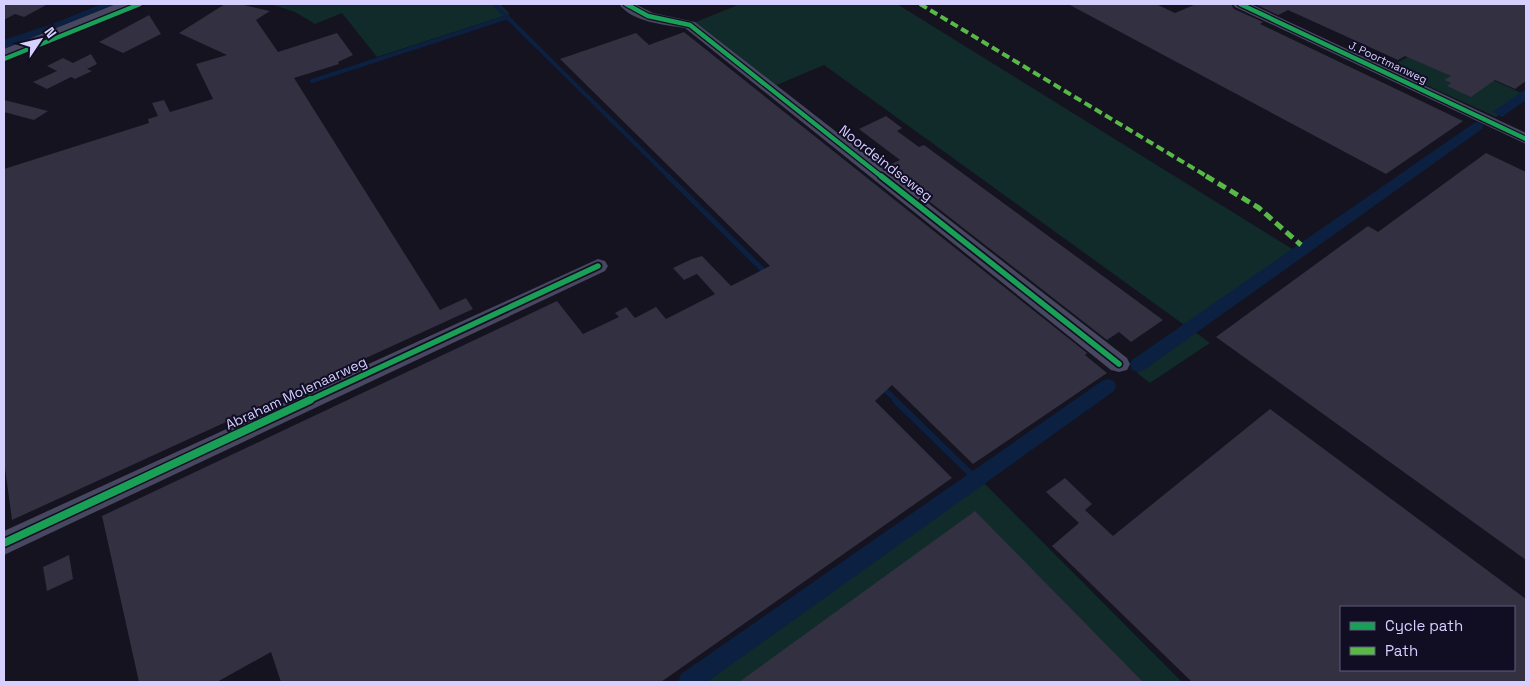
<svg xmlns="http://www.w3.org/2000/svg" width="1530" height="686" font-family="'Space Grotesk',sans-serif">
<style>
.green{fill:#112a2a}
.water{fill:#0c2142}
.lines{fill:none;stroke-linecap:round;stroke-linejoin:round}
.stream-far2{stroke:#0c2142;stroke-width:4}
.stream-far1{stroke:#0c2142;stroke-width:5}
.stream{stroke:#0c2142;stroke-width:6}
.canal{fill:#0c2142;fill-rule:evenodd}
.building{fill:#323041;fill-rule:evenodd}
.minor{fill:#484760;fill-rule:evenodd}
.quiet-far1{stroke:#58b947;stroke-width:4;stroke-dasharray:8 4;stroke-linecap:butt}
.quiet{stroke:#58b947;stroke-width:5;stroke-dasharray:9 5;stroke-linecap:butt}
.cycleway-far2-casing{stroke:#110e24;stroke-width:7}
.cycleway-far1-casing{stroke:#110e24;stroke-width:9}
.cycleway-casing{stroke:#110e24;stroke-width:11}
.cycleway-far2{stroke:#1a9f57;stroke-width:4.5}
.cycleway-far1{stroke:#1a9f57;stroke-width:5.5}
.cycleway{stroke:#1a9f57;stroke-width:8}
.labels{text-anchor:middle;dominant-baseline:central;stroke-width:4;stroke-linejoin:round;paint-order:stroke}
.far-street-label{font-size:11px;fill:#d5d0ff;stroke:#110e24}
.street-label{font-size:14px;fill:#d5d0ff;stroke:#110e24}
</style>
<rect width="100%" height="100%" fill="#14131f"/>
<g class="green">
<path d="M270,4h230l10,10 -133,43 -35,-44 -27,11 -20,-12z"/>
<path d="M740,4h157l405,251 -107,77 15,11 -60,40 -13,-10 57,-41 -370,-267 -52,22 -81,-63z"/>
<path d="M1422,48l104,47v2l-30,20 -107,-49z"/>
<path d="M983,482l199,200h-482z"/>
</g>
<g class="water">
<path d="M102,4h13l-111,45v-9l48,-16z"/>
<path d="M1526,89v11l-24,17 -10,-5z"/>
</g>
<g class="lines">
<g class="stream-far2">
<path d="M494,4l175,173"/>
<path d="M312,81l196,-64"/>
</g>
<g class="stream-far1">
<path d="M668,176l99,98"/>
<path d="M882,387l15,14"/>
</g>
<path class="stream" d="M895,400l81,79"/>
<g class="canal">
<path d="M1478,122l6,4 -2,3 -338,241 -6,2 -6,-2 -2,-5 2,-5 342,-237z"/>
<path d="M1108,379l6,2 2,5 -2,5 -407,291h-29l3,-8 421,-293z"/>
</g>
</g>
<g class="building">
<path d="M4,4h44l-24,13 -9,-3 -11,6z"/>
<path d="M225,4h14l31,7 -14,9 22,32 59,-19 16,22 -15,7 1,2 -45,14 146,232 26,-12 7,11 -461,211 -8,-59v-292l145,-46 -1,-4 10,-3 -6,-13 12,-3 6,12 43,-13 -17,-35 31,-9 -48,-22z"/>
<path d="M1068,4h88l19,9 21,-9h35l3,5 29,13 -3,2 203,97 -77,53z"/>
<path d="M1255,4h271v77l-11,8 -20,-9 -24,17 -24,-11 4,-3 -7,-3 7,-4 -46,-20 -7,4 -110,-50 -10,5z"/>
<path d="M149,15l12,19 -38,19 -24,-11z"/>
<path d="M684,32l403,321 -2,2 22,18 -134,91 -81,-79 -17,16 77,77 -291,204h-380l-10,-30 -54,30h-78l-37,-166 455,-215 26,33 36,-17 -4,-4 11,-6 9,11 21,-11 10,12 49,-25 -18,-20 -13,6 -11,-12 19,-9 10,-3 29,30 39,-20 -210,-207 76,-26 13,12z"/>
<path d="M91,54l6,10 -10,5 5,2 -17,8 -4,-2 -24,12 -14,-7 24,-11 -10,-5 16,-8 10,5z"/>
<path d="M4,100l44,11 -14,9 -30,-8z"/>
<path d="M886,116l16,12 -5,3 22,16 5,-2 239,175 -32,22 -12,-10 -12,8 -222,-173 15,-7 -41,-31z"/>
<path d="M1486,153l40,19v388l-310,-223 152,-111 10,6z"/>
<path d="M1270,409l256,190v83h-334l-140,-136 27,-23 -33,-31 19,-14 27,26 -7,6 28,26zM1341,607h173v63h-173z"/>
<path d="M975,511l168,171h-404z"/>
<path d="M69,555l4,24 -26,12 -4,-24z"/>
</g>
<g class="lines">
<g class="minor">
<path d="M116,4h19l-2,3 -129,51v-9z"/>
<path d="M619,4h16l18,9 42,9 432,336 3,6 -3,6 -8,2 -8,-2 -426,-342c-20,-3 -53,-6 -66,-24z"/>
<path d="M1233,4h18l275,129v11l-291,-137z"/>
<path d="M598,259l7,2 3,5 -3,5 -601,284v-24z"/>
</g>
<path class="quiet-far1" d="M920,4l288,173"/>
<path class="quiet" d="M1206,176l53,32 42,37"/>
<g class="cycleway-far2-casing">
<g id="cycleway-far2">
<path d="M626,4l22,12 42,9 192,152"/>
<path d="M1240,4l286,135"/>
<path d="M4,59l136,-55"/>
</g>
</g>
<g class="cycleway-far1-casing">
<g id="cycleway-far1">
<path d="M881,176l238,188"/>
<path d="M308,401l290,-135"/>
</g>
</g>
<g class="cycleway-casing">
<path id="cycleway" d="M4,543l306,-143"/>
</g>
<use href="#cycleway-far2" class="cycleway-far2"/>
<use href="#cycleway-far1" class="cycleway-far1"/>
<use href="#cycleway" class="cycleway"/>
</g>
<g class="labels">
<g class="far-street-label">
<text transform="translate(1388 62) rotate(25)">J. Poortmanweg</text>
</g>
<g class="street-label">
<text transform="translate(886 163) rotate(38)">Noordeindseweg</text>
<text transform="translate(296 393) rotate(-25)">Abraham Molenaarweg</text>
</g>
</g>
<rect width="1530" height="686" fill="none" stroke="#d5d0ff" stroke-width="10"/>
<rect x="1340" y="606" width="175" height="65" fill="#110e24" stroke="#5f5c7c"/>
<rect x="1350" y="622" width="25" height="8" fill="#1a9f57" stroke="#5f5c7c"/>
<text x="1385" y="631" font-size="15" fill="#d5d0ff">Cycle path</text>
<rect x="1350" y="647" width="25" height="8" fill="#58b947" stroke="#5f5c7c"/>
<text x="1385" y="656" font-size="15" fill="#d5d0ff">Path</text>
<g transform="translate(40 40) rotate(55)" stroke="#110e24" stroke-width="4" paint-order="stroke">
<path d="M0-4L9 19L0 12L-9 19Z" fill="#d5d0ff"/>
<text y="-8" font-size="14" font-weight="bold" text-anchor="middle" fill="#d5d0ff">N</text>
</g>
</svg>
